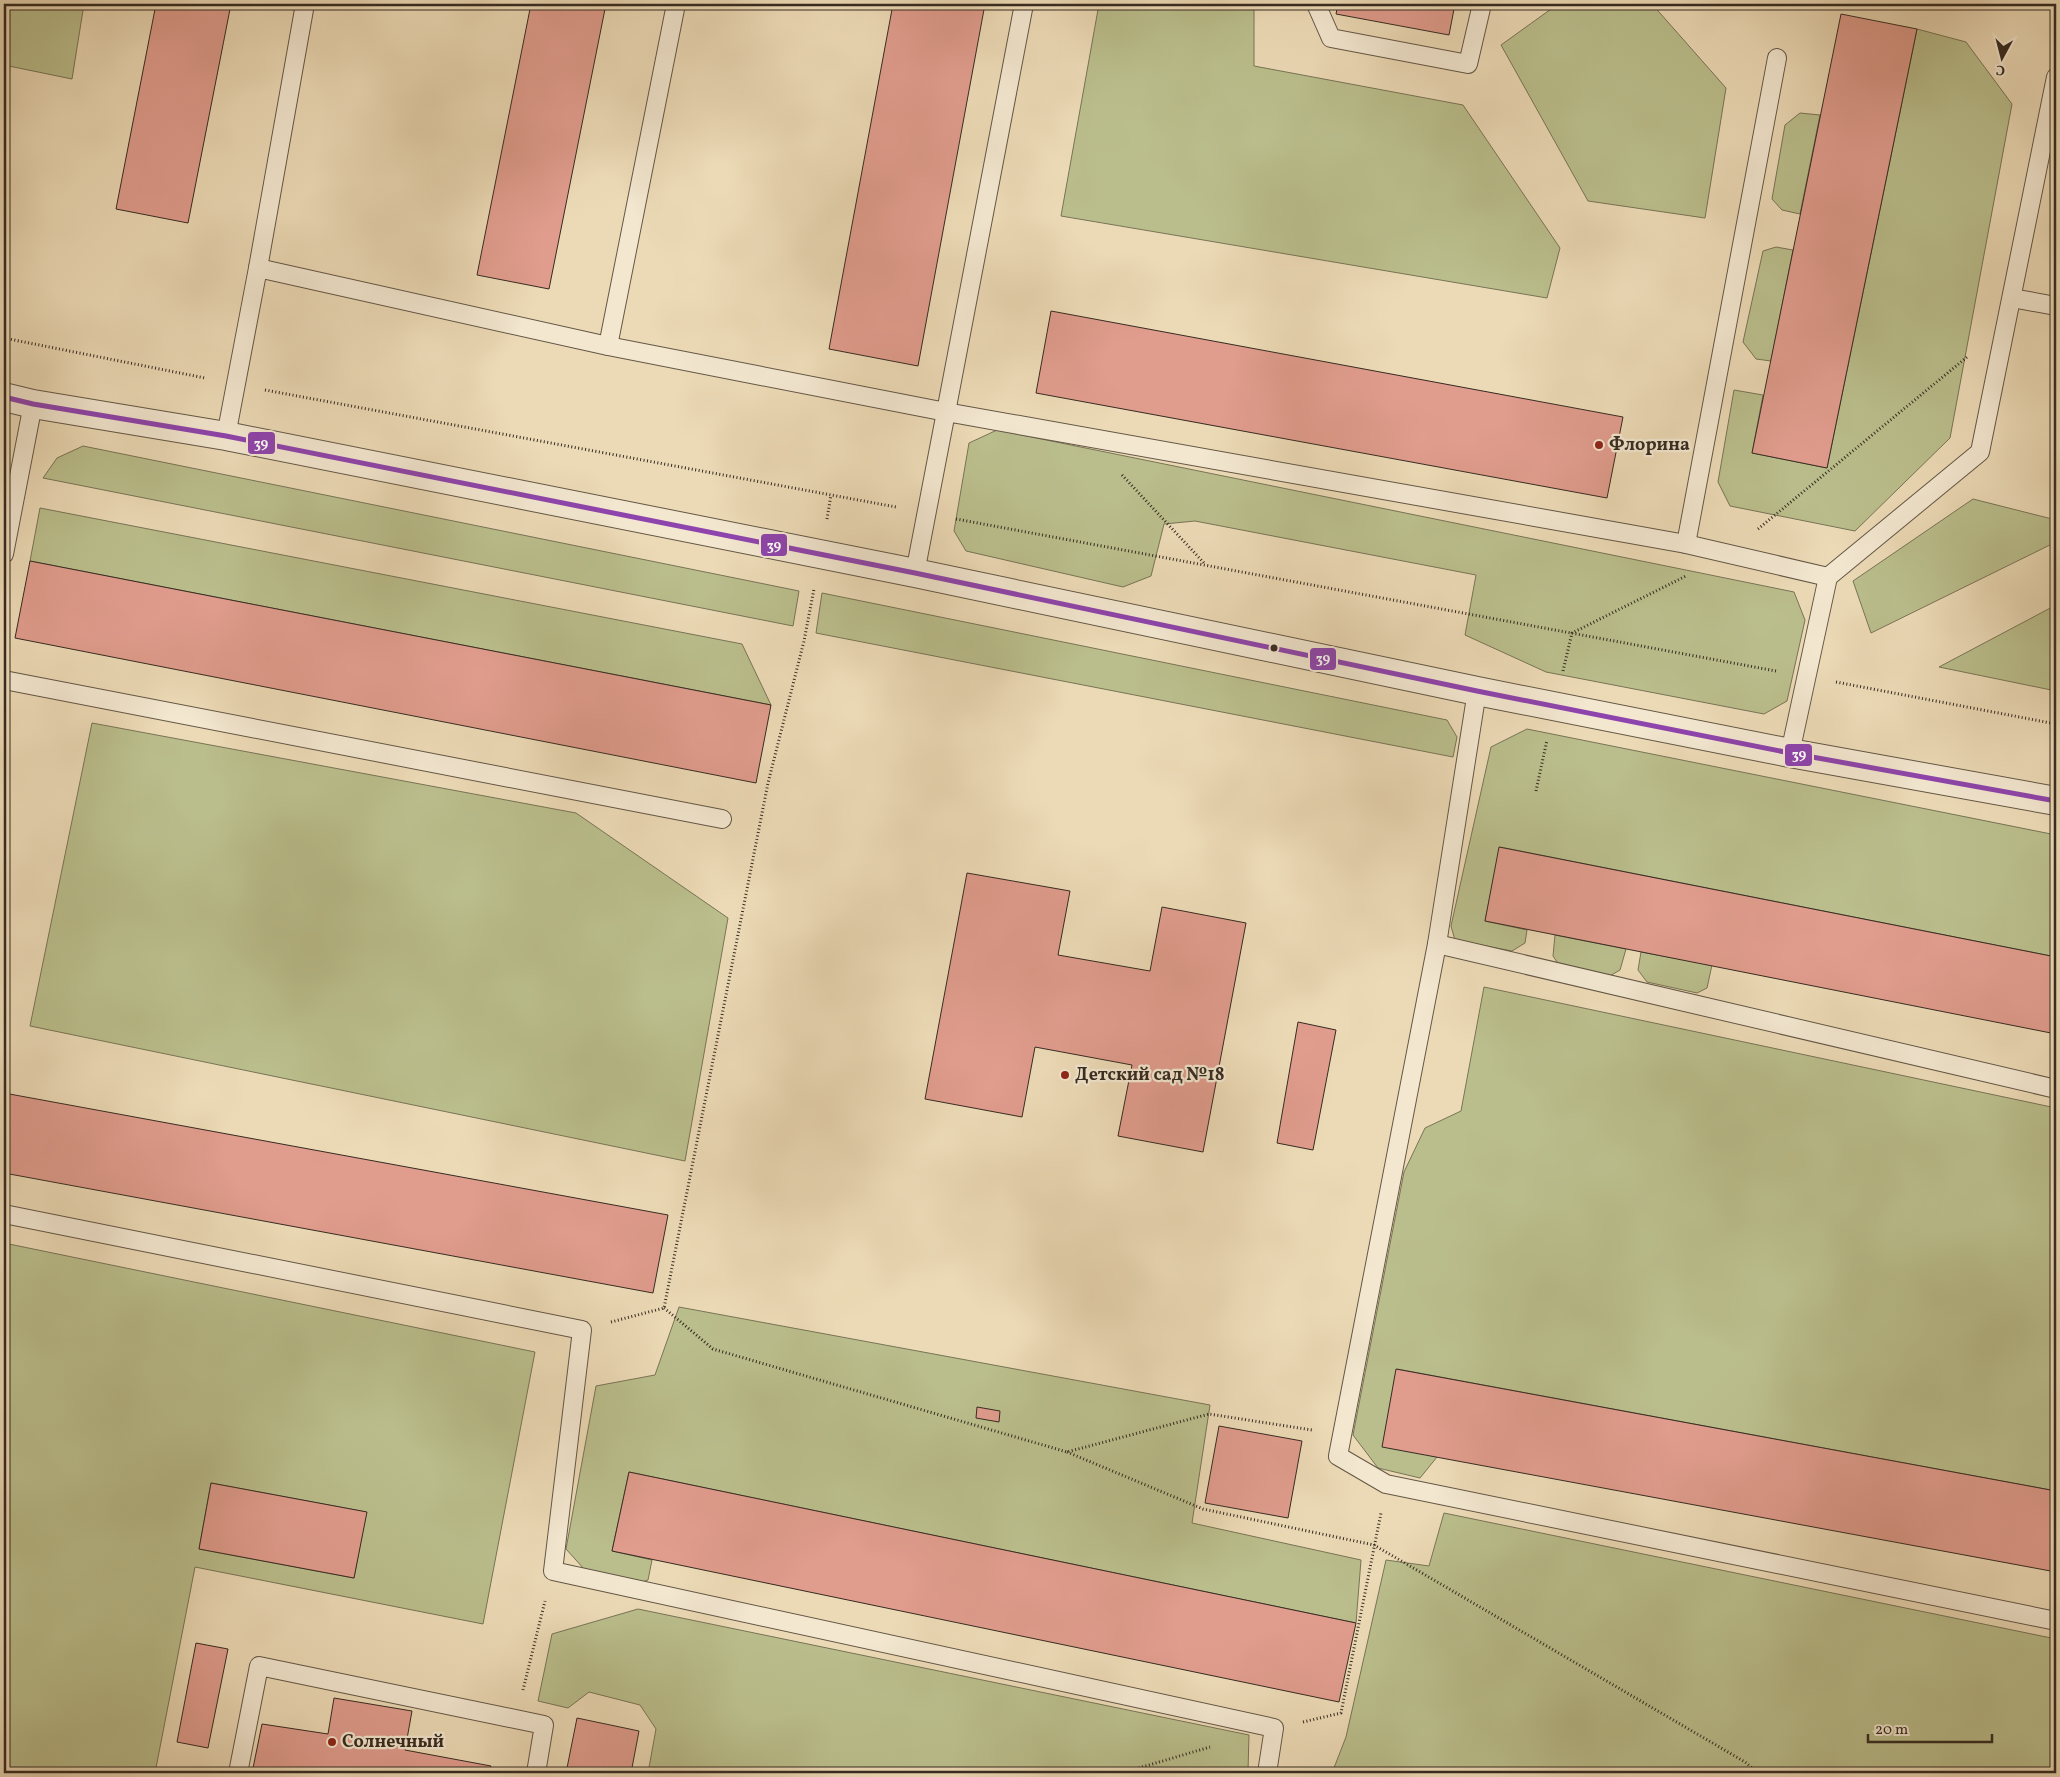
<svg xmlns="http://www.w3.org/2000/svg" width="2060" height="1777" font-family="Vollkorn,serif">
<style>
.green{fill:#babe8c;stroke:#787456;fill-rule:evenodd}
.building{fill:#e09c8d;stroke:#362b21}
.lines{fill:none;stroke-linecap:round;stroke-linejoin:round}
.service-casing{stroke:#645746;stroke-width:20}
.tertiary-casing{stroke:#645746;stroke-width:30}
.path{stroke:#362b21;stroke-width:3;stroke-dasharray:1 2.5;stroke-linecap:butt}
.service{stroke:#f3e7d0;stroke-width:18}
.tertiary{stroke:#f3e7d0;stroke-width:28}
.bus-1-casing{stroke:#f3e7d0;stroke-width:9}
.bus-1{stroke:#8e44ad;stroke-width:5}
.poi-dot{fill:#8f2418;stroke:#f3e7d0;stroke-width:2}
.bus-dot{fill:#362b21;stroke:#f3e7d0;stroke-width:2}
.labels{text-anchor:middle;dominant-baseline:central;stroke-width:4.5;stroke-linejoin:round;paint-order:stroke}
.poi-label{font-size:18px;font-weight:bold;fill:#362b21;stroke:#f3e7d0;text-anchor:start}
.line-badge{stroke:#f3e7d0;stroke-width:2}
.badge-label{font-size:14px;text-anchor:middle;font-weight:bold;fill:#fff}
</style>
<rect width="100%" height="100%" fill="#ecdab6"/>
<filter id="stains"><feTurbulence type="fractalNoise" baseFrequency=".004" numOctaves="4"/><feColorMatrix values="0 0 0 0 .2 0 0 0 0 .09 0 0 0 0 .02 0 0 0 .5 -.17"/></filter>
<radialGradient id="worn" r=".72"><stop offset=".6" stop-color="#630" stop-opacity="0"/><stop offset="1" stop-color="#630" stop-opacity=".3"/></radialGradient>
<g class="green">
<path d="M4,4h80l-12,75 -68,-14z"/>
<path d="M1099,4h155v62l209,39 97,143 -13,50 -486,-82z"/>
<path d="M1558,4h94l74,84 -21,130 -117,-17 -87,-156z"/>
<path d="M1917,29l49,13 46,62 -62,334 -95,93 -125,-25 -12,-24 16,-92 29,5 -11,58 75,15z"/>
<path d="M1800,113l20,2 -20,99 -18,-4 -10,-11 13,-74z"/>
<path d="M1776,247l17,3 -22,111 -15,-2 -13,-17 20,-91z"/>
<path d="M997,430l797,162 11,28 -18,81 -23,13 -218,-42 -81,-37 11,-60 -281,-54 -31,3 -13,52 -28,11 -157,-36 -12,-20 15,-88z"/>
<path d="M83,446l716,145 -6,35 -750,-148 14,-20z"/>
<path d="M1973,499l83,21v22l-185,91 -18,-52z"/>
<path d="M40,508l702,136 29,61 -741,-144z"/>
<path d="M822,593l625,127 10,17 -4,20 -637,-124z"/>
<path d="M2056,605v86l-117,-24z"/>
<path d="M92,723l484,90 152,105 -43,243 -655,-135z"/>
<path d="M1527,729l529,106v122l-556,-110 -15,74 42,9 -2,13 -13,8 -57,-11 -4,-14 40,-179z"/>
<path d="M1555,935l71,14 -6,21 -12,7 -49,-12 -6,-9z"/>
<path d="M1641,952l71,13 -5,23 -10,5 -50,-11 -9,-12z"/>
<path d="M1484,987l572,121v383l-659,-122 40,88 -17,21 -42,-10 -25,-33 51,-263 21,-44 36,-17z"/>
<path d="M4,1243l531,109 -52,272 -288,-57 -40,206h-151zM211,1483l155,29 -12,66 -155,-29z"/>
<path d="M679,1307l531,98 -18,118 169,37 -5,63 -727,-151 -17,79 40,9 -4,20 -12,4 -52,-15 -18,-20 30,-163 59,-11z"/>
<path d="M1444,1513l612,126v134h-724l14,-36 40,-177 43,6z"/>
<path d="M638,1609l611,126 -1,36 -4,2h-596l8,-44 -16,-24 -51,-13 -21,16 -30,-7 14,-67z"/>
</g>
<g class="building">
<path d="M156,4h75l-43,219 -72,-14z"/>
<path d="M531,4h75l-57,285 -72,-14z"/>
<path d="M893,4h92l-67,362 -89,-17z"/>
<path d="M1338,4h117l-6,31 -113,-21z"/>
<path d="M1841,14l76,15 -90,439 -75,-15z"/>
<path d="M1051,311l572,106 -16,81 -571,-105z"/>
<path d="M2056,439v30l-5,-1z"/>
<path d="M30,561l741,144 -15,78 -741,-145z"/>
<path d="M1499,847l557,110v77l-571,-113z"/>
<path d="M967,873l103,18 -12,64 92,16 12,-64 84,16 -43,229 -85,-16 14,-71 -97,-18 -13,70 -97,-18z"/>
<path d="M1298,1022l38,8 -23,120 -36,-7z"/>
<path d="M4,1093l664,122 -15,78 -649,-120z"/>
<path d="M1396,1369l660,122v81l-674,-125z"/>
<path d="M977,1407l23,4 -1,11 -23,-4z"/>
<path d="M1219,1426l83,15 -14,77 -83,-15z"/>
<path d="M629,1472l727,151 -17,79 -727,-151z"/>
<path d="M211,1483l156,29 -13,66 -155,-29z"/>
<path d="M196,1643l32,6 -20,99 -31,-6z"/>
<path d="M334,1698l78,13 -7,39 86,16 -2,7h-237l10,-49 66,10z"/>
<path d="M577,1718l62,13 -8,42h-65z"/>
</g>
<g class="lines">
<g class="service-casing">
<g id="service">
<path d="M1316,4l15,34 137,26 14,-60"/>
<path d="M258,268l47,-264"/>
<path d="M2012,298l44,8"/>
<path d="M608,346l338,66 78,-408"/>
<path d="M226,436l32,-168 350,78 68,-342"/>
<path d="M1686,544l91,-486"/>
<path d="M4,554l29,-150"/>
<path d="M915,573l31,-161 740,132 142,33"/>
<path d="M4,680l718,139"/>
<path d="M1477,691l-40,253 -99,512 48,28 670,137"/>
<path d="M1790,753l38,-176 152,-125 76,-375"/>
<path d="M1437,944l619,145"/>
<path d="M4,1214l578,116 -29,241 721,157 -7,45"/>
<path d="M238,1773l21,-107 285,59 -8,48"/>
</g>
</g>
<g class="tertiary-casing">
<path id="tertiary" d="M4,397l29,7 193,32 689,137 562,118 313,62 266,48"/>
</g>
<g class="path">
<path d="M4,338l201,40"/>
<path d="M265,390l631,117"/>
<path d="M1122,475l83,89"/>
<path d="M827,519l4,-24"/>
<path d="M956,519l820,152"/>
<path d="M1758,529l209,-172"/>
<path d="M1563,671l9,-38 114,-57"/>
<path d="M1836,682l220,42"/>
<path d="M1536,791l11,-51"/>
<path d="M664,1308l49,41 354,103 142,-38 103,16"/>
<path d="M611,1322l53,-14 104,-525 36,-142 10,-52"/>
<path d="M1067,1452l136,57 171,36 371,217 13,11"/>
<path d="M523,1690l22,-89"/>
<path d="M1303,1722l38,-9 40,-200"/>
<path d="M1122,1773l88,-26"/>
</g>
<use href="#service" class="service"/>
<use href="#tertiary" class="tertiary"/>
<g class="bus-1-casing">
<path id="bus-1" d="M4,397l29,7 193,32 689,137 562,118 313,62 266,48"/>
</g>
<use href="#bus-1" class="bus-1"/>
</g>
<g class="poi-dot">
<circle cx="1599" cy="445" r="5"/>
<circle cx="1065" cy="1075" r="5"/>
<circle cx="332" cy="1742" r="5"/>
</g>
<circle class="bus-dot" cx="1274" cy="648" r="4.5"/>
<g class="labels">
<g class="poi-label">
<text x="1609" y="445">Флорина</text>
<text x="1075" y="1075">Детский сад №18</text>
<text x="342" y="1742">Солнечный</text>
</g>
</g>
<g class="line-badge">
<rect x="247" y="431" width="29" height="24" rx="5" fill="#8e44ad"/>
<rect x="760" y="533" width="28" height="24" rx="5" fill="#8e44ad"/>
<rect x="1309" y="647" width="28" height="24" rx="5" fill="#8e44ad"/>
<rect x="1784" y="743" width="29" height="24" rx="5" fill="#8e44ad"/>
</g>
<g class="badge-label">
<text x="261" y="448">39</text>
<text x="774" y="550">39</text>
<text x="1323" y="663">39</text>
<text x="1799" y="759">39</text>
</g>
<rect width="2060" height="1777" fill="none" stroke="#ecdab6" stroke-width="20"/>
<rect x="5" y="5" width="2050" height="1767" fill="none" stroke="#362b21" stroke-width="2.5"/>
<rect x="10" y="10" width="2040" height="1757" fill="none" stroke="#362b21"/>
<g transform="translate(2002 58) rotate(187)" stroke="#f3e7d0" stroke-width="4" paint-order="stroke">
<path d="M0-4L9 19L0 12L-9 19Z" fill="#362b21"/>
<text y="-8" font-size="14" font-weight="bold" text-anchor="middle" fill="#362b21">С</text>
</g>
<path d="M1868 1734v8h124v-8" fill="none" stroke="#362b21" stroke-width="2.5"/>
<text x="1875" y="1734" font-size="15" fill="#362b21" stroke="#f3e7d0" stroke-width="4" paint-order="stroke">20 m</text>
<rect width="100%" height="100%" filter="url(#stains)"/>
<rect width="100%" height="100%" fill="url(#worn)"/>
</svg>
